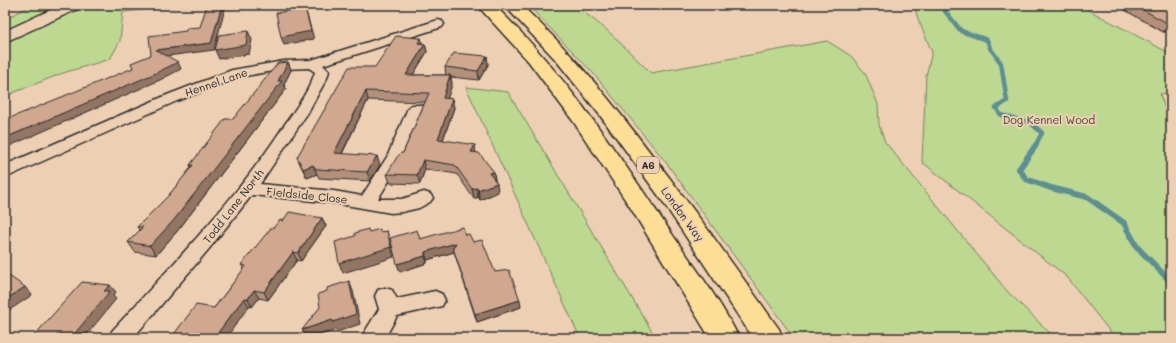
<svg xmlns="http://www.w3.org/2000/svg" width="1176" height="343" font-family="Mali,sans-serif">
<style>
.green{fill:#bdd890;stroke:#74825e}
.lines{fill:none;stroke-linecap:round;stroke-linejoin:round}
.stream-far1{stroke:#5d8e92;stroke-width:4.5}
.stream{stroke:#5d8e92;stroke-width:6}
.street-casing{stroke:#2b2b2b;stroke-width:3}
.secondary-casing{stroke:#2b2b2b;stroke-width:3}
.highway-casing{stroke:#2b2b2b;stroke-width:3}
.street{fill:#edcfb3;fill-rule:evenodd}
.secondary{fill:#edcfb3;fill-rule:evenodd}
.highway{fill:#fdde96;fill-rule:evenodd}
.wall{fill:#b3907b;stroke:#2b2b2b}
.shaded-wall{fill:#927564;stroke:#2b2b2b}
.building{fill:#d0a78f;stroke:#2b2b2b}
.labels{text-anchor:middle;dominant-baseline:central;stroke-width:4;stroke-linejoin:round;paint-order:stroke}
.shield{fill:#edcfb3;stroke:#655c54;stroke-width:1}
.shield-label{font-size:10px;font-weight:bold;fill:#2b2b2b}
.street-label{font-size:11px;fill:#2b2b2b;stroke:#edcfb3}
.park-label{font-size:11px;fill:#41453a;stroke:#edcfb3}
</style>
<rect width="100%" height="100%" fill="#edcfb3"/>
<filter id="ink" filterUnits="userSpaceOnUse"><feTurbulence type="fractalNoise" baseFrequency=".025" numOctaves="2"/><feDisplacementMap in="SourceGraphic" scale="8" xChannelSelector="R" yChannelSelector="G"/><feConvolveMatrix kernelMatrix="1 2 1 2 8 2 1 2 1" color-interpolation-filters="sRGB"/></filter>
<g filter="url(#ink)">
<g class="green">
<path d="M32,5h32l-59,26v-12z"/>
<path d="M85,5h110l-72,7 -3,29 -10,18 -47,14 -58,23v-55z"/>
<path d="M528,5h47l33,26 43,42 176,-32 24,15 14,17 13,31 1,21 6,17 122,149 48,47h-261l-129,-177 -71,-87z"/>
<path d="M914,5h165l92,49v38l-11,2 9,27 2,2v215h-56l-48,-61 -145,-115 4,-86 6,-24 -14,-33z"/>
<path d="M466,87l42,5 148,246h-76z"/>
</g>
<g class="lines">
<path class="stream-far1" d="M944,5l1,6 16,20 26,9 3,8 11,15 6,38 -11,7 5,7 30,8 11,10 -7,13"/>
<path class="stream" d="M1036,145l-17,24 7,10 25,9 36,9 37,26 13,24 34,35"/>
<g class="street-casing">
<g id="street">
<path d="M438,20l4,1 2,3 -2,3 -119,38 6,6 -2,7 -20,36 -47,70 74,7 28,5 25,-39 21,-49 3,-3h10l3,3 -21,50 -25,41h24l22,-7 6,2 3,4 -3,4 -11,6 -17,4 -11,1 -57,-10 -82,-8 -44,55 -75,88h-24l3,-7c59,-65 121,-128 169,-201 12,-18 28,-38 34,-58l-6,-4 -25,1 -44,8 -63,24 -172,77v-13l162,-70 65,-25 52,-9 27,-1z"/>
<path d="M385,288l7,2 5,9 38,-8 7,3 3,6 -3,6 -45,10 -12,22h-24l18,-29 -4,-13 3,-6z"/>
</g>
</g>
<g class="secondary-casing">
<path id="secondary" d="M61,5h21l-2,3 -75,34v-11z"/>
</g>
<g class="highway-casing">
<g id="highway">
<path d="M477,5h17c70,67 124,149 178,229 22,32 50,69 67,104h-29l-80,-131 -57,-86 -44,-59z"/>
<path d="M504,5h17c49,45 91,97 131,150 44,57 86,116 127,174l4,9h-30l-92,-139 -62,-85 -44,-55z"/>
</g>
</g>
<use href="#street" class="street"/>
<use href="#secondary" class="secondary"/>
<use href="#highway" class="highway"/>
</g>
<g class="wall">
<path d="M1116,5h47l8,4v22l-8,1z"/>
<path d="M1164,5h7v3z"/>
<path d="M421,38l1,6h3l2,8 -14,23h33l-1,-8 42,-11 1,9 -9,15 -28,-3 1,7 -5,15h5l2,9 -11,32 33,13 18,19 1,8 3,12 -18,8 -2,-3 -4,2 -17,-25 -32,-5 -5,15 -30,-1 -3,-9 16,-21 22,-51 -57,-2 -26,54 38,11 -10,16 -51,-3 -2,-4 -10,4 -6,-12 -4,-9 78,-90z"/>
<path d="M288,62l3,8 -7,14 2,5 -107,140 -23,26 -21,-3 -7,-10 12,-11 -3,-4 32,-32 22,-27 -1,-3 43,-46z"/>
<path d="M322,218l4,8 -25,35 -4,-1 -29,40 -9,-2 -7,9 -3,-1 -35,2 30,-39 -3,-4 32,-37 10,-7z"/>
<path d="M465,235l8,7 48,65 -44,15 -23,-70 -27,8v3l-27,9 20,-33z"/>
</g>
<g class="shaded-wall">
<path d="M222,5h4l-12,45 -55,7 -3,-7 55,-7z"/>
<path d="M305,8l9,31 -30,6 -3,-8z"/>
<path d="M1169,24h2v7l-8,1z"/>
<path d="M248,31l4,9 -3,14 -30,5 -4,-9z"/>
<path d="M421,38l2,9 -5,-4z"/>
<path d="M425,44l2,8 -19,31 -2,-8z"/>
<path d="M487,56l1,9 -9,15 -1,-9z"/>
<path d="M178,62l3,7 -21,11 -155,68v-10z"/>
<path d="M288,62l3,8 -7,14 2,5 -107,140 -23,26 -6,-9 128,-165z"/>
<path d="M450,75l2,9 -7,23 -2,-9z"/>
<path d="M366,91l2,9 -31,63 -3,-10z"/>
<path d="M452,99l2,9 -14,40 -2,-9z"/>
<path d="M475,145l1,10 -5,-3z"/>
<path d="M377,156l3,9 -10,16 -3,-9z"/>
<path d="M423,160l2,9 -5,15 -3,-9z"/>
<path d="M313,165l4,9 -10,4 -4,-9z"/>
<path d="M494,172l1,9 -6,-8z"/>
<path d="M497,183l1,9 -18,8 -2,-10z"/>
<path d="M477,188l1,9 -4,2 -2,-10z"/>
<path d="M322,218l4,8 -25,35 -3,-8z"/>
<path d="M387,231l7,26 -51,16 -4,-10z"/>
<path d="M456,243l-3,5 1,4 -27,8 -2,-8z"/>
<path d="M293,252l4,8 -29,40 -4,-8z"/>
<path d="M425,256l2,7 -27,9 -3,-8z"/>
<path d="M349,281l4,10 7,33 -23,8 -1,-2 -24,8h-5l-5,-8 30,-10z"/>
<path d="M110,285l6,7 -3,4 3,3 -32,39h-13l33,-47z"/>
<path d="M25,287l7,8 -27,18v-13z"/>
<path d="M254,290l5,8 -7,9 -4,-8z"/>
<path d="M244,298l5,8 -23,32h-12z"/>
<path d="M520,300l1,7 -44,15 -2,-8z"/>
</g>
<g class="building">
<path d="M207,5h15l-11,38 -55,7 22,12 -22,11 -151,65v-18l128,-52 -2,-5 20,-8 -2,-19 37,-5 1,-3 13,-1z"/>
<path d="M1134,5h29l8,4v15h-2z"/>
<path d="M305,8l6,23 -30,6 -5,-24z"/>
<path d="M248,31l-2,14 -31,5 4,-15z"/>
<path d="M396,36l25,2 -3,5 7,1 -19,31h44l-7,23 9,1 -14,40 37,6 -4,7 8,1 15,19 -5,1 8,10 -19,7 -1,-2 -5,1 -17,-24 -32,-5 -6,15 -30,-1 10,-17 4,-4h2l26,-60 -63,-2 -32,62 43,3 -10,16 -51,-3 -3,-4 -10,4 -6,-12 52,-90h26z"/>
<path d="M454,53l33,3 -9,15 -33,-4z"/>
<path d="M288,62l-10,19h4l-108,139 -24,26 -22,-4 15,-15h-6l32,-32 24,-30h-3l35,-46h8l45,-56z"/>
<path d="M289,212l33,6 -24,35 -5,-1 -29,40 -10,-2 -6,9 -4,-1 -30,40h-43l25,-33 18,3 32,-42 -5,-1 30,-37h2l7,-8 3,1z"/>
<path d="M463,227l2,8 4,-1 4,8 9,-2 13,32 14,-2 11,30 -45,14 -22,-66 3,-5 -31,9v4l-28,8 -7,-26 27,-8 3,9z"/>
<path d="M368,229l1,3 11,-3v3l7,-1 4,16 -52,16 -4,-21 20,-6v-3z"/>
<path d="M5,275l2,2 2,-1 16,11 -20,13z"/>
<path d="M349,281l7,33 -23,8 -1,-2 -30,10 18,-23 -2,-13 9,-3v-3z"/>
<path d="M82,282l28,3 -6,6h6l-39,47h-39z"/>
<path d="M406,333l38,2 1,3h-38z"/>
<path d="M253,334l20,4h-23z"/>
</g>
</g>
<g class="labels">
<rect class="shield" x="637" y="157" width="22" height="16" rx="3"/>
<g class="shield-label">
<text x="648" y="165">A6</text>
</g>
<g class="street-label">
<text transform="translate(216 82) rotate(-19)">Hennel Lane</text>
<text transform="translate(307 195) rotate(6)">Fieldside Close</text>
<text transform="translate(233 206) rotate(-52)">Todd Lane North</text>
<text transform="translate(683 214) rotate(54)">London Way</text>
</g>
<g class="park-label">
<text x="1049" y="119">Dog Kennel Wood</text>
</g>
</g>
<rect width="1176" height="343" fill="none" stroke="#edcfb3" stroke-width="20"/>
<rect x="10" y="10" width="1156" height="323" fill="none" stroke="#2b2b2b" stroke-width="1.5" filter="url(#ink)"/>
</svg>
